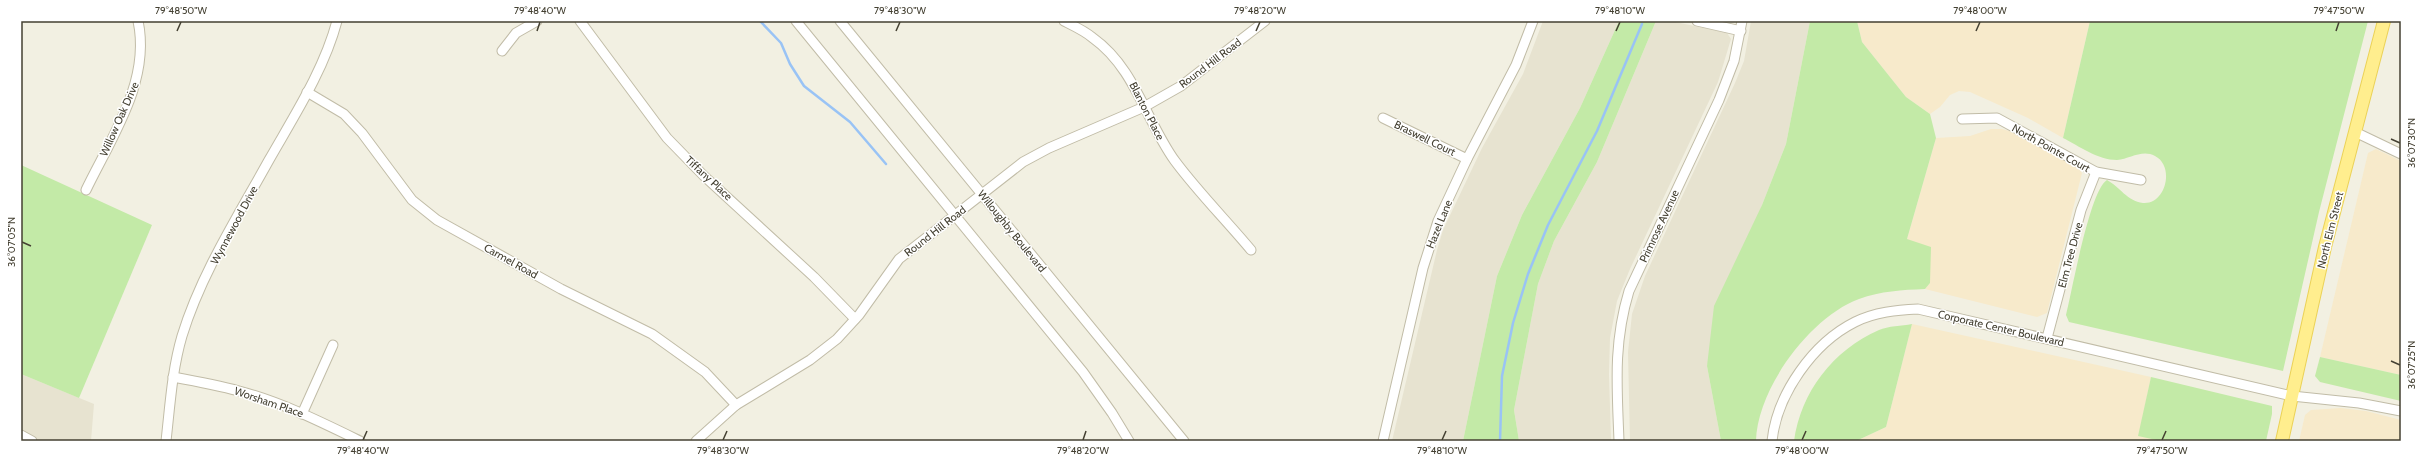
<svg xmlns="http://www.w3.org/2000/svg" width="2422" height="462" font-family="Cabin,sans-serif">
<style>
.residential{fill:#e7e3d0}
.commercial{fill:#f7eacb}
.green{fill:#c3eaa7}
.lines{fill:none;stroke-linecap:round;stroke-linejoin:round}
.stream{stroke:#99c3f5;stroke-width:2.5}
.minor-casing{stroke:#c1bca7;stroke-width:11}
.major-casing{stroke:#ebd257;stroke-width:14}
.minor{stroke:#fff;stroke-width:9}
.major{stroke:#ffee8e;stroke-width:12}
.ticks{fill:none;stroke:#444032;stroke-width:1.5}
.labels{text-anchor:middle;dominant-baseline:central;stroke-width:3;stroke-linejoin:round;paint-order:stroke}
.street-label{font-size:11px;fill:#444032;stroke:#fff}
.neatline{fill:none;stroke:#444032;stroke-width:1.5}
.ticks-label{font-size:10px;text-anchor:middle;fill:#444032}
</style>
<rect width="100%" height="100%" fill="#f2f0e2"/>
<g class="residential">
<path d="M1543,21h76l-39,87 -58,107 -25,61 -34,165h-71l45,-191 6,-20 39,-82 41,-74z"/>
<path d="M1656,21h15l56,12 4,6 -13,43 -88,187 -13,32 -7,37 -1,36 2,67h-92l-5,-31 24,-126 16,-43 43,-79z"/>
<path d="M1751,21h59l-24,123 -24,61 -55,161 14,75h-91l-2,-89 4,-38 13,-38 90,-193 9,-22z"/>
<path d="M21,374l73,30 -3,37h-70z"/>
</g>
<g class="commercial">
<path d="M1857,21h233l-27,117 -35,-20 -58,-26 -11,-1 -9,4 -10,12 -10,7 -24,-17 -44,-55z"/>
<path d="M1991,129h11l18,5 58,34 4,5 -35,140 -10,4 -112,-28 5,-6 -23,-44 29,-101 34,-2z"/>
<path d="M2376,149l25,12v214l-81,-18 48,-204z"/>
<path d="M1912,324l239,53 -12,58 22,6h-305l30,-14z"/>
<path d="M2341,408l25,3 35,9v21h-102l6,-26 6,-5z"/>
</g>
<g class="green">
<path d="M1619,21h37l-59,141 -43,79 -16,43 -24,126 5,31h-56l34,-165 25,-61 58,-107z"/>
<path d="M1810,21h47l5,21 44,55 24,17 6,24 -29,101 24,8 -1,36 -5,6c-23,1 -44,2 -66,10 -49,18 -102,90 -103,142h-35l-14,-75 7,-60 48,-101 24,-61z"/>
<path d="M2090,21h278l-49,191 -36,159 -214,-49 -3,-7c6,-24 24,-125 41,-135 13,7 20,21 36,23 23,2 32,-37 12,-47 -13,-7 -25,3 -38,4 -19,0 -38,-14 -54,-22z"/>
<path d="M21,165l131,60 -73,173 -58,-24z"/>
<path d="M1912,324l-26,103 -30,14h-62c7,-49 39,-91 85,-111 9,-4 23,-4 33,-6z"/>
<path d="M2320,357l81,18v26l-81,-19 -5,-6z"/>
<path d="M2151,377l121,29v8l-6,27h-105l-23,-5z"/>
</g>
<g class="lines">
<g class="stream">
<path d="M760,21l21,22 9,21 14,22 46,36 36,42"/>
<path d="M1500,441l2,-65 11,-53 15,-49 20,-49 49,-94 45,-107"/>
</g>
<g class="minor-casing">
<g id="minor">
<path d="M580,21l87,117 37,38 110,101 41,42"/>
<path d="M796,21l287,351 29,41 17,28"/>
<path d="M840,21l344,420"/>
<path d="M1064,21c10,5 21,10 29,17 42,30 53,83 82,123 23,31 51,59 76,89"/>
<path d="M1697,21l44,10"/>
<path d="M502,51l14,-18 21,-12"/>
<path d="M307,92l37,22 18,19 50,67 25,20 124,69 91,45 53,38 31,33"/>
<path d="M1383,118l84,41"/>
<path d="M1962,119l35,-1 99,54 45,8"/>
<path d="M2355,132l46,22"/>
<path d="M86,190c25,-52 65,-109 52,-169"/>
<path d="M2047,338l34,-128 15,-38"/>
<path d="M173,377c22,4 44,8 66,14 42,11 82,31 121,50"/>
<path d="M302,414l31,-69"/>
<path d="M21,435l11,6"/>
<path d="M166,441c4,-35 6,-71 16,-105 19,-62 56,-120 87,-176 25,-44 55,-90 68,-139"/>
<path d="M696,441l40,-36 74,-45 27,-21 22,-24 40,-56 124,-97 26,-14 95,-41 37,-21 84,-65"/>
<path d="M1383,441l40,-173 15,-47 29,-62 49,-94 17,-44"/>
<path d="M1619,441c-2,-54 -6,-97 10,-150l90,-191 15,-39 8,-40"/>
<path d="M1772,441c5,-47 41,-98 83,-119 20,-10 42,-12 63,-13l374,87 67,7 42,8"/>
</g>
</g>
<g class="major-casing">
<path id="major" d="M2282,441l43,-194 59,-226"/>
</g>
<use href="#minor" class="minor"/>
<use href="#major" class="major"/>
</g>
<path class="ticks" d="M177,31l4,-9M537,31l3,-9M896,31l4,-9M1256,31l4,-9M1616,31l4,-9M1976,31l4,-9M2336,31l3,-9M2391,139l9,4M22,242l9,4M2391,361l9,4M363,440l4,-9M723,440l4,-9M1083,440l3,-9M1442,440l4,-9M1802,440l4,-9M2162,440l4,-9"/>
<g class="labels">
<g class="street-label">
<text transform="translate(1210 63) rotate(-37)">Round Hill Road</text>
<text transform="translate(1147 111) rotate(63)">Blanton Place</text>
<text transform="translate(119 119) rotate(-66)">Willow Oak Drive</text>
<text transform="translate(1425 138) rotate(26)">Braswell Court</text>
<text transform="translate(2051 148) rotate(29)">North Pointe Court</text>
<text transform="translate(709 178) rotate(43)">Tiffany Place</text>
<text transform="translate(1439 224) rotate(-68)">Hazel Lane</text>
<text transform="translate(234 225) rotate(-62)">Wynnewood Drive</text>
<text transform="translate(1659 226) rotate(-65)">Primrose Avenue</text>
<text transform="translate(2330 230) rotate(-76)">North Elm Street</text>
<text transform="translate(935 231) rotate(-38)">Round Hill Road</text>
<text transform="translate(1012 231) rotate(51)">Willoughby Boulevard</text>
<text transform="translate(2070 255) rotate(-75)">Elm Tree Drive</text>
<text transform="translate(511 261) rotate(29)">Carmel Road</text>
<text transform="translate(2001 328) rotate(13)">Corporate Center Boulevard</text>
<text transform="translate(269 402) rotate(19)">Worsham Place</text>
</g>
</g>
<rect width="2422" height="462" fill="none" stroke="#ffffff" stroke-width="44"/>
<rect x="22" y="22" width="2378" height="418" class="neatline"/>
<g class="ticks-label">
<text x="181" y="14">79°48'50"W</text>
<text x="540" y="14">79°48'40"W</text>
<text x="900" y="14">79°48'30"W</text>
<text x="1260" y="14">79°48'20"W</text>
<text x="1620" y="14">79°48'10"W</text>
<text x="1980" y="14">79°48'00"W</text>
<text x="2339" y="14">79°47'50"W</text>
<text transform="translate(2411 143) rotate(-90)" y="4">36°07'30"N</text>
<text transform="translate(11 242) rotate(-90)" y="4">36°07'05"N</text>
<text transform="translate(2411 365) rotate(-90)" y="4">36°07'25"N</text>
<text x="363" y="454">79°48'40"W</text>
<text x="723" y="454">79°48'30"W</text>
<text x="1083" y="454">79°48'20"W</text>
<text x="1442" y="454">79°48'10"W</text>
<text x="1802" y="454">79°48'00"W</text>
<text x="2162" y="454">79°47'50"W</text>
</g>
</svg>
